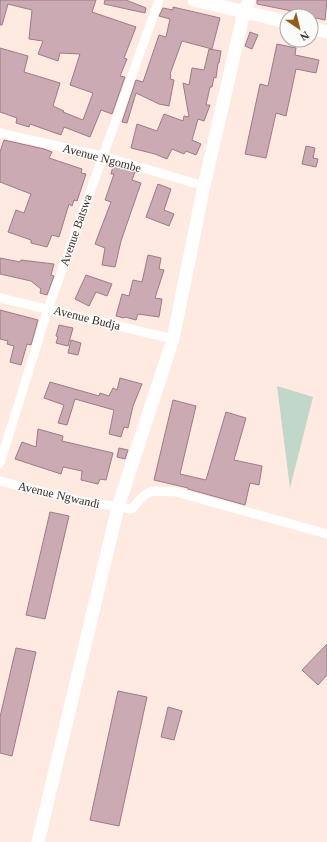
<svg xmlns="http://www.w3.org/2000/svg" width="327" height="842" font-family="Georgia,serif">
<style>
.green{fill:#c1d7c9}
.building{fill:#cbaab4;stroke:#9c7b86}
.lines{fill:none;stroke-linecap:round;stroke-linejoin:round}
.street{stroke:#fff;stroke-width:9}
.secondary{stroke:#fff;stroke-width:13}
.labels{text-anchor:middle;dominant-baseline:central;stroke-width:3;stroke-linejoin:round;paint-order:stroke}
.street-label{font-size:12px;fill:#382c26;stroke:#fbfbfb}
</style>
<rect width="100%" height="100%" fill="#feeae0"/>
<path class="green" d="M277,386l36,11 -23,91z"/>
<g class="building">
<path d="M0,0h96l-4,12 44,15 -12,31 3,1 -7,17 5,1 -13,37 -11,-4 -11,27 -26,-10 -3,8 -31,-11 -1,3 -13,-4 1,-5 -17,-6v-64l28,8 -4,16 36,11 -7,23 11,5 -1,1 20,8 10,-27 -23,-8 10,-31 -20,-1 -2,8 -20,-7 5,-13 -14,-2 3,-29 -24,-6 -6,21h-2z"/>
<path d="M105,0h21l20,8 -1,5 -41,-9z"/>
<path d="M257,0h70l-2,20 -23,-5v-2l-45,-9z"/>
<path d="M173,7l47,11 -8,31 -30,-8 -12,33 1,1 -1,4 4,1 -5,26 -10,-2 -23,-11 -9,30 -5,-1 14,-42 7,2 16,-47 7,2 4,-18 -11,-3 4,-8 10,2z"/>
<path d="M250,32l8,3 -6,14 -7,-3z"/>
<path d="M277,44l19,4 -1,7 24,5 -3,13 -20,-4 -10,47 -10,-3 -10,45 -21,-4 15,-70 8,2z"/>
<path d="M209,49l12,2 -2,12h-1l-2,15 -2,-1 -2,10h-2l-4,18h4l-6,16 -6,-2 -6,21 9,4 -5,11 -10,-4 -2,3 -12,-5 -5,10 -12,-5 -24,-6 6,-24 20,7 7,-17 19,7 1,-5 5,1 -6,-34 6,2 3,-17 12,2z"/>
<path d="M4,140l40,9 8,3 -3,6 33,11 -1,4 5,1 -9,27 -3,-1 -2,6 -3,-2 -10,33 -7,-2 -5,12 -16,-4v-3l-23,-8 8,-22 8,3 7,-19 -31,-12v-30z"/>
<path d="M306,146l9,2 -2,10 5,1 -2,8 -14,-3z"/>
<path d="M113,166l22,6 -3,8 9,3 -20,58 -6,26 -13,-2 3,-17 -10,-4 16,-42 -6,-2 9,-26h-3z"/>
<path d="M158,184l13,5 -7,21 10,4 -5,12 -23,-9z"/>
<path d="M148,255l13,3 -2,11 5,1 -9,28 7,1 -3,18 -21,-3 -2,6 -11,-3 -1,1 -8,-2 6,-22 7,2 4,-16 9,2z"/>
<path d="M0,258l20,4 1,-2 33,4 -3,11 3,1 -7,19 -7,-2 1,-4 -10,-8 -31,-7z"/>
<path d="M86,275l26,9 -5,12 -11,-4 -7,14 -14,-7z"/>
<path d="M0,310l38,10 -7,25 -4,-1 -6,21 -11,-3 4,-16 -7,-2 1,-3 -8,-2z"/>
<path d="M59,325l14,3 -5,18 -12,-3 2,-6 -2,-1z"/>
<path d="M71,340l10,3 -3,12 -10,-2z"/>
<path d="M120,378l22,6 -9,22 -5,22 -4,-1 -3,10 -12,-3 5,-24 -39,-11 -8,26 -9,-2 6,-18 -20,-7 6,-16 49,14 1,-3 9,3 4,-8 4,2z"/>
<path d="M173,400l23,6 -16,68 26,6 20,-68 20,6 -12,42 28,6 -3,19 -9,-2 -5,22 -57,-16v-1l-34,-8z"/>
<path d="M38,429l25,7 -1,5 51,12 -7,27 -6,-1 -2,5 -17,-4 1,-9 -19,-4 -2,7 -46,-15 7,-17 14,5z"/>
<path d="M119,448l9,2 -3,9 -8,-2z"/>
<path d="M50,512l19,4 -24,103 -19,-4z"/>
<path d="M327,644v31l-9,10 -16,-15z"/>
<path d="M16,648l20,4 -24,104 -12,-3v-36z"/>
<path d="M118,691l29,6 -28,129 -29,-6z"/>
<path d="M168,707l14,4 -8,29 -13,-3z"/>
</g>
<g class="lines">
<g class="street">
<path d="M0,133l102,23 102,30"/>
<path d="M0,298l173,41"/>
<path d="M0,463l48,-154 111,-309"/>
<path d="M0,481l80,20 52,8c17,-22 18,-18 44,-17l151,42"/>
</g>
<g class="secondary">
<path d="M194,0l93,22"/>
<path d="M311,28l16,4"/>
<path d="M38,842l80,-335 55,-168 31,-153 40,-174 5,-12"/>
</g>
</g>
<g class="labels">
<g class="street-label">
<text transform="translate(102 158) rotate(15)">Avenue Ngombe</text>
<text transform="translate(76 230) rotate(-71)">Avenue Batswa</text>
<text transform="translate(87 318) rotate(14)">Avenue Budja</text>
<text transform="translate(59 495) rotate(13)">Avenue Ngwandi</text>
</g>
</g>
<g transform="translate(299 28) rotate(145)"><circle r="19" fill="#fbfbfb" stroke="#ada8a6"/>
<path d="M0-3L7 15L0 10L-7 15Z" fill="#955a19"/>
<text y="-6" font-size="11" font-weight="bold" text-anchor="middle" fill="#382c26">N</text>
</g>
</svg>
